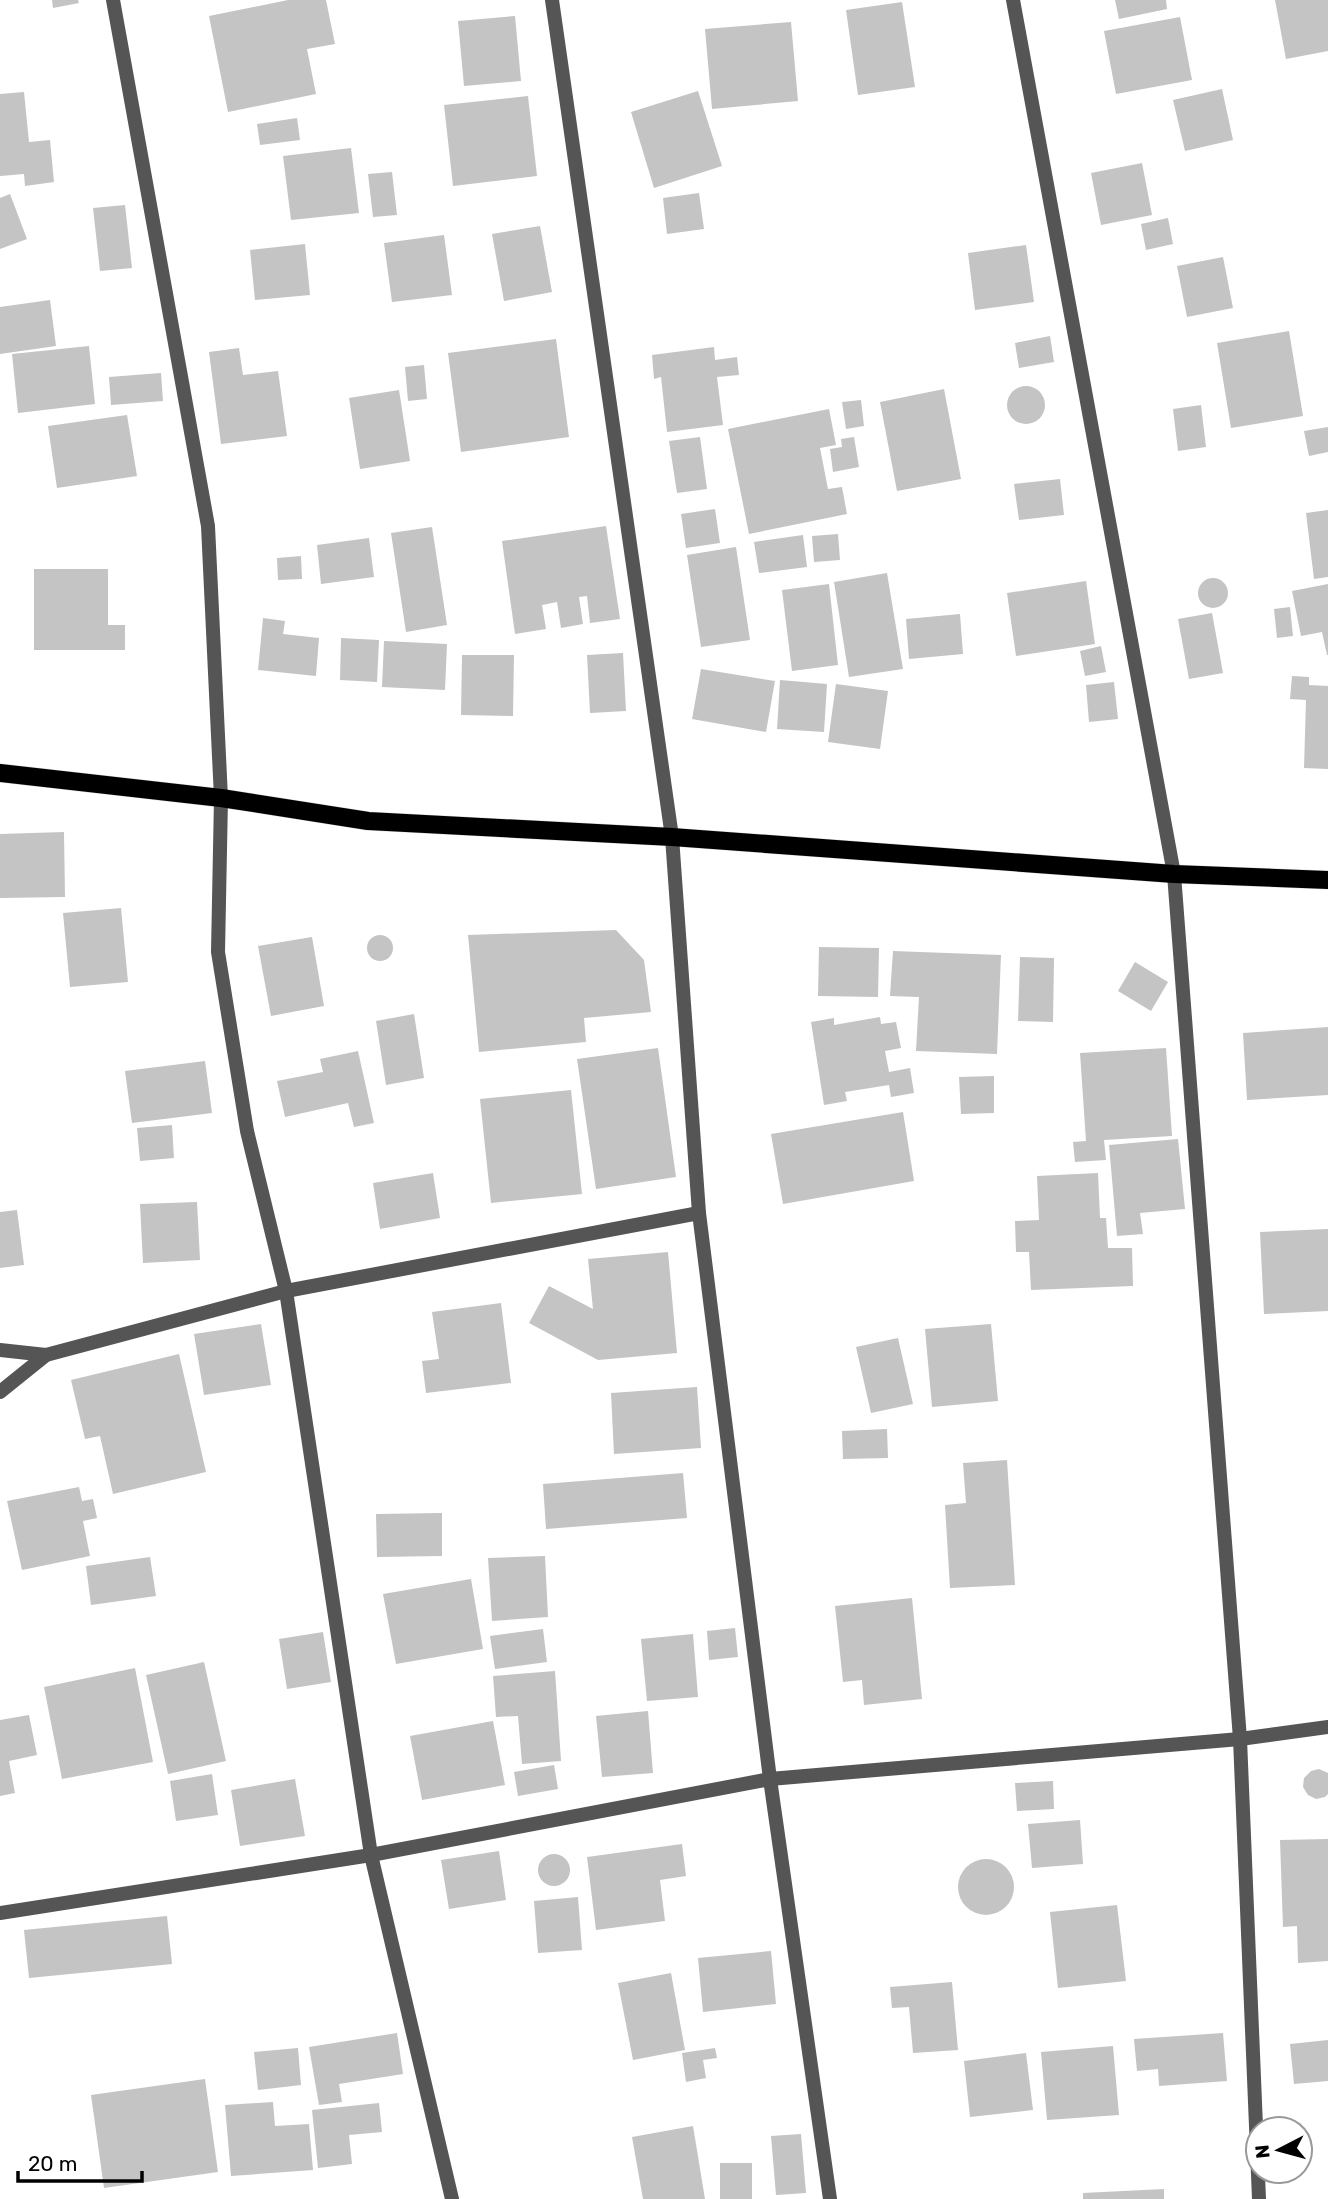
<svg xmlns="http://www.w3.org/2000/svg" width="1328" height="2199" font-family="Rubik,sans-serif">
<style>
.building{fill:#c4c4c4}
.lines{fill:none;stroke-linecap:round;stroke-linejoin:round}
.primary-casing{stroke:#dbdbdb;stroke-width:19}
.street{stroke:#555;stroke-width:14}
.primary{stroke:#000;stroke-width:18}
</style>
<rect width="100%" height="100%" fill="#fff"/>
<g class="building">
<path d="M52,0h26l1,3 -26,5z"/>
<path d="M288,0h38l9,44 -28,5 9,45 -88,18 -19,-96z"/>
<path d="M1115,0h51l1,9 -48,10z"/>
<path d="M1275,0h53v51l-42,8z"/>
<path d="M902,2l13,85 -57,8 -12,-85z"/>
<path d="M515,16l6,65 -57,5 -6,-65z"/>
<path d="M1180,17l12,63 -76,14 -12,-63z"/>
<path d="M791,22l7,79 -86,8 -7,-80z"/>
<path d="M1222,89l11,51 -48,11 -12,-51z"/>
<path d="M698,91l24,75 -68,22 -23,-76z"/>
<path d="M24,92l5,50 21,-2 4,42 -29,4 -1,-12 -24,2v-82z"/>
<path d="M528,96l9,80 -84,10 -9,-81z"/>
<path d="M297,118l3,22 -40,5 -3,-21z"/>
<path d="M351,148l8,65 -68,7 -8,-64z"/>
<path d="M1142,163l10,52 -51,10 -10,-52z"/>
<path d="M392,172l5,43 -24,2 -5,-43z"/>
<path d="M699,193l5,36 -37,5 -4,-36z"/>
<path d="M10,194l17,45 -27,10v-51z"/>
<path d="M125,205l7,63 -32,3 -7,-63z"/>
<path d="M1168,218l5,26 -27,6 -5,-26z"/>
<path d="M540,226l12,66 -48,9 -12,-67z"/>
<path d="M444,235l8,60 -60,7 -8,-59z"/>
<path d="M305,244l5,51 -55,5 -5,-50z"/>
<path d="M1026,245l8,57 -59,8 -7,-57z"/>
<path d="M1223,257l10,51 -46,9 -10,-51z"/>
<path d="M50,300l6,46 -56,8v-47z"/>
<path d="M1289,331l14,85 -72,12 -14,-85z"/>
<path d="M1050,336l4,26 -35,6 -4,-25z"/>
<path d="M556,339l13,98 -108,15 -13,-99z"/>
<path d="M89,346l6,58 -77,9 -6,-59z"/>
<path d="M714,347l1,13 22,-3 2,18 -22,2 6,48 -56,7 -6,-55 -7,2 -2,-24z"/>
<path d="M239,348l4,27 35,-4 9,65 -66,8 -12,-92z"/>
<path d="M424,365l3,34 -19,2 -3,-34z"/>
<path d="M161,373l2,28 -52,4 -2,-28z"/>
<circle cx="1026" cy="405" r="19"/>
<path d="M944,389l17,90 -64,12 -17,-89z"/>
<path d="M399,390l11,71 -50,8 -11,-71z"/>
<path d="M861,400l3,26 -18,3 -4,-27z"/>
<path d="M1201,405l5,42 -28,4 -5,-42z"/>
<path d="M829,409l7,36 -16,3 8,41 14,-2 5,27 -98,20 -21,-105z"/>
<path d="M127,415l10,61 -80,12 -9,-62z"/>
<path d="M1328,427v25l-19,4 -5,-25z"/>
<path d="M700,437l7,52 -30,4 -8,-52z"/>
<path d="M854,437l5,30 -26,5 -3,-23 12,-2 -1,-8z"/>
<path d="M1060,479l4,36 -45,5 -5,-36z"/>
<path d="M715,509l5,34 -34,5 -5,-34z"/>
<path d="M1328,510v67l-14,2 -8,-66z"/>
<path d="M606,526l14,93 -30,4 -3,-27 -8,1 4,27 -22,4 -4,-26 -15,3 4,24 -31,5 -13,-93z"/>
<path d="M432,527l15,98 -41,7 -15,-99z"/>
<path d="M838,534l2,26 -26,2 -2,-26z"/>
<path d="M803,535l4,32 -48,6 -5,-31z"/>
<path d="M369,538l5,39 -53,7 -4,-39z"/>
<path d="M736,547l14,93 -49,7 -14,-92z"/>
<path d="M301,556l1,23 -24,1 -1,-22z"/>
<path d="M34,569h74v56h17v25h-91z"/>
<path d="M887,573l16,96 -54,8 -15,-95z"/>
<circle cx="1213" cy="593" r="15"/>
<path d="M1086,581l9,63 -79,12 -9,-63z"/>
<path d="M829,584l9,81 -46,6 -10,-81z"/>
<path d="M1328,584v71h-1l-5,-23 -21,4 -9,-45z"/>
<path d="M1290,607l3,29 -16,2 -3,-29z"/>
<path d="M1212,613l11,60 -34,6 -11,-60z"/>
<path d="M960,614l3,40 -54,5 -3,-40z"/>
<path d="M263,618l22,3 -2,13 36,4 -3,38 -58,-6z"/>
<path d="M341,638l38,2 -2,42 -37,-2z"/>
<path d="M384,641l63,3 -2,46 -63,-3z"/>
<path d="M1101,646l5,26 -21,4 -5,-25z"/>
<path d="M623,653l3,58 -36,2 -3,-58z"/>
<path d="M462,655h52l-1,61 -52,-1z"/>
<path d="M701,669l74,12 -9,51 -74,-13z"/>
<path d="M1292,676l17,1v8l19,1v83l-24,-1 2,-68 -16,-1z"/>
<path d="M780,680l47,4 -3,48 -47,-3z"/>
<path d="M1114,682l4,37 -29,3 -3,-37z"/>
<path d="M836,684l52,7 -8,58 -52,-7z"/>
<path d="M64,832l1,65 -65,1v-64z"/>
<path d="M121,908l7,74 -58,5 -7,-74z"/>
<path d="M616,930l28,30 7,52 -67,6 2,24 -107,10 -11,-117z"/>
<circle cx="380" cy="948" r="13"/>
<path d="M312,937l12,69 -53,10 -13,-70z"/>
<path d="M819,947l60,1 -1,49 -60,-1z"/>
<path d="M893,951l108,4 -4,99 -81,-3 3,-54 -29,-1z"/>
<path d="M1020,957l34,1 -1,64 -35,-1z"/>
<path d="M1135,962l33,20 -17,29 -33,-20z"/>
<path d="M414,1014l10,64 -38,7 -10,-64z"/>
<path d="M880,1017l1,7 15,-2 5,26 -16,3 4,21 21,-4 4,25 -23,4 -2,-12 -44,7 2,9 -23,4 -13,-83 23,-4v7z"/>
<path d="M1328,1027v68l-81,5 -4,-67z"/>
<path d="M658,1048l18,129 -80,12 -19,-130z"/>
<path d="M1166,1048l6,88 -68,4 2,20 -31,2 -2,-20 13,-1 -6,-88z"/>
<path d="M358,1051l16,72 -20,4 -6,-24 -63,14 -8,-36 46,-9 -3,-13z"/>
<path d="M205,1061l7,52 -80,10 -7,-52z"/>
<path d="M994,1076v37l-33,1 -2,-37z"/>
<path d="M571,1090l11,104 -91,9 -11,-104z"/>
<path d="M903,1112l11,69 -131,23 -12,-70z"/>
<path d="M172,1125l2,33 -34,3 -3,-33z"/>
<path d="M1178,1139l7,70 -45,4 3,21 -26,2 -8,-91z"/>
<path d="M433,1173l7,45 -60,11 -7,-46z"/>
<path d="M1098,1173l2,45h6l2,30h24l1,38 -102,4 -2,-38h-13l-1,-31 24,-1 -2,-44z"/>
<path d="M197,1202l3,58 -57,3 -3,-59z"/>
<path d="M17,1210l7,55 -24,3v-56z"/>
<path d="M1328,1229v82l-64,3 -4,-82z"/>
<path d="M668,1252l9,101 -79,7 -69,-37 20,-37 44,23 -5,-50z"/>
<path d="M501,1303l10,80 -85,10 -4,-32 17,-2 -7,-47z"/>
<path d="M261,1324l10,61 -67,10 -10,-61z"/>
<path d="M991,1324l7,77 -66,6 -7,-78z"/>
<path d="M898,1338l15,66 -42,9 -15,-66z"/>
<path d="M179,1354l27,118 -93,22 -13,-58 -15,3 -14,-59z"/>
<path d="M697,1387l4,61 -87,6 -3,-61z"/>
<path d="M887,1429l1,29 -45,1 -1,-28z"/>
<path d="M1007,1460l8,125 -65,3 -5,-83 21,-2 -3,-40z"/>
<path d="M683,1473l4,45 -141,11 -3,-45z"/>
<path d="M79,1487l3,14 11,-2 4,19 -14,3 7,35 -68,14 -15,-69z"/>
<path d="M442,1513v43l-65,1 -1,-43z"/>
<path d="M545,1556l3,61 -56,4 -4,-63z"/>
<path d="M150,1557l6,39 -65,9 -5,-39z"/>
<path d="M471,1579l12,70 -87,15 -13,-70z"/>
<path d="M912,1598l10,101 -58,6 -2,-25 -19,2 -8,-76z"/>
<path d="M735,1628l3,29 -29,3 -2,-29z"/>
<path d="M543,1629l4,33 -52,7 -5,-33z"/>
<path d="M323,1632l8,50 -44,7 -8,-50z"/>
<path d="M693,1634l5,63 -51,4 -6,-62z"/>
<path d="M204,1662l22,99 -58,13 -22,-99z"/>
<path d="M135,1668l18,94 -91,17 -18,-92z"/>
<path d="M555,1671l6,90 -39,3 -4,-48 -22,1 -3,-41z"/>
<path d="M648,1711l5,62 -51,4 -6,-61z"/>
<path d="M29,1715l8,40 -28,6 6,32 -15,3v-76z"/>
<path d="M493,1721l12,64 -83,15 -12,-64z"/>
<path d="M554,1765l4,24 -40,7 -4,-24z"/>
<path d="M1319,1769l9,4v21l-3,3 -9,2 -8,-4 -5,-8 1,-9 7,-7z"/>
<path d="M212,1774l6,41 -42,6 -6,-40z"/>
<path d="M295,1779l10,57 -65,10 -9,-56z"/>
<path d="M1053,1781l1,28 -37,2 -2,-28z"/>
<path d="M1080,1820l3,44 -51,4 -4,-44z"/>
<path d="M1328,1839v122l-30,2 -1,-37 -14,1 -3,-87z"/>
<path d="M682,1844l4,32 -26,4 5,41 -69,9 -9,-73z"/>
<path d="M499,1851l7,49 -57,9 -8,-49z"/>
<circle cx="554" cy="1870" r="16"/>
<circle cx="986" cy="1887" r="28"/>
<path d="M578,1897l4,53 -44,3 -4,-52z"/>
<path d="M1117,1905l9,76 -68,7 -8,-76z"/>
<path d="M167,1916l5,48 -143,14 -5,-48z"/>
<path d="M771,1951l5,53 -73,8 -5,-54z"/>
<path d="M671,1973l14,77 -52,10 -15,-77z"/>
<path d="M952,1982l6,68 -45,3 -4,-46 -17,1 -2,-21z"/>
<path d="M397,2033l6,41 -64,10 3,18 -23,3 -10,-58z"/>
<path d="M1223,2033l4,48 -68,5 -1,-17 -21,2 -3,-32z"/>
<path d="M1328,2040v41l-34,3 -4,-40z"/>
<path d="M1113,2046l6,69 -72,5 -6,-68z"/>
<path d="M298,2048l3,37 -43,5 -4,-38z"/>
<path d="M715,2048l2,10 -14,2 3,18 -20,4 -4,-29z"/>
<path d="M1026,2053l7,57 -63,7 -6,-56z"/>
<path d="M205,2079l13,93 -114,16 -13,-93z"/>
<path d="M273,2102l2,24 34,-2 4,46 -82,6 -6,-71z"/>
<path d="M379,2103l3,29 -33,3 3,29 -34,4 -6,-58z"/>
<path d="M693,2126l12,73h-62l-11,-62z"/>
<path d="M801,2134l5,59 -30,2 -5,-59z"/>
<rect x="720" y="2163" width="32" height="36"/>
<path d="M1164,2189v10h-81v-6z"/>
</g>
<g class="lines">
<g class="primary-casing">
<path id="primary" d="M0,773l221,25 147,23 304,16 502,37 154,6"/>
</g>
<g class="street">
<path d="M113,0l95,526 13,272 -3,154 29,179 39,160 85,564 81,344"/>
<path d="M552,0l120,837 27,376 71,566 60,420"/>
<path d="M1013,0l161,874 66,865 19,460"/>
<path d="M0,1350l46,5 240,-64 413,-78"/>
<path d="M0,1392l46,-37"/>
<path d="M0,1913l371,-58 399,-76 470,-40 88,-12"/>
</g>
<use href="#primary" class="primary"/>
</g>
<g transform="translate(1279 2150) rotate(264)"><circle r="33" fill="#ffffff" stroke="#999999" stroke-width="2"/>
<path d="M0-5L12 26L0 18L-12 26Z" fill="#000000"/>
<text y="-10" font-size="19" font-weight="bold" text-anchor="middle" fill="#000000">N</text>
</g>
<path d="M18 2171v10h124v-10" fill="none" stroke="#000000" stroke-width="3.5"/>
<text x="28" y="2171" font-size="21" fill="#000000" stroke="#ffffff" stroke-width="5" paint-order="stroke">20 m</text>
</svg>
